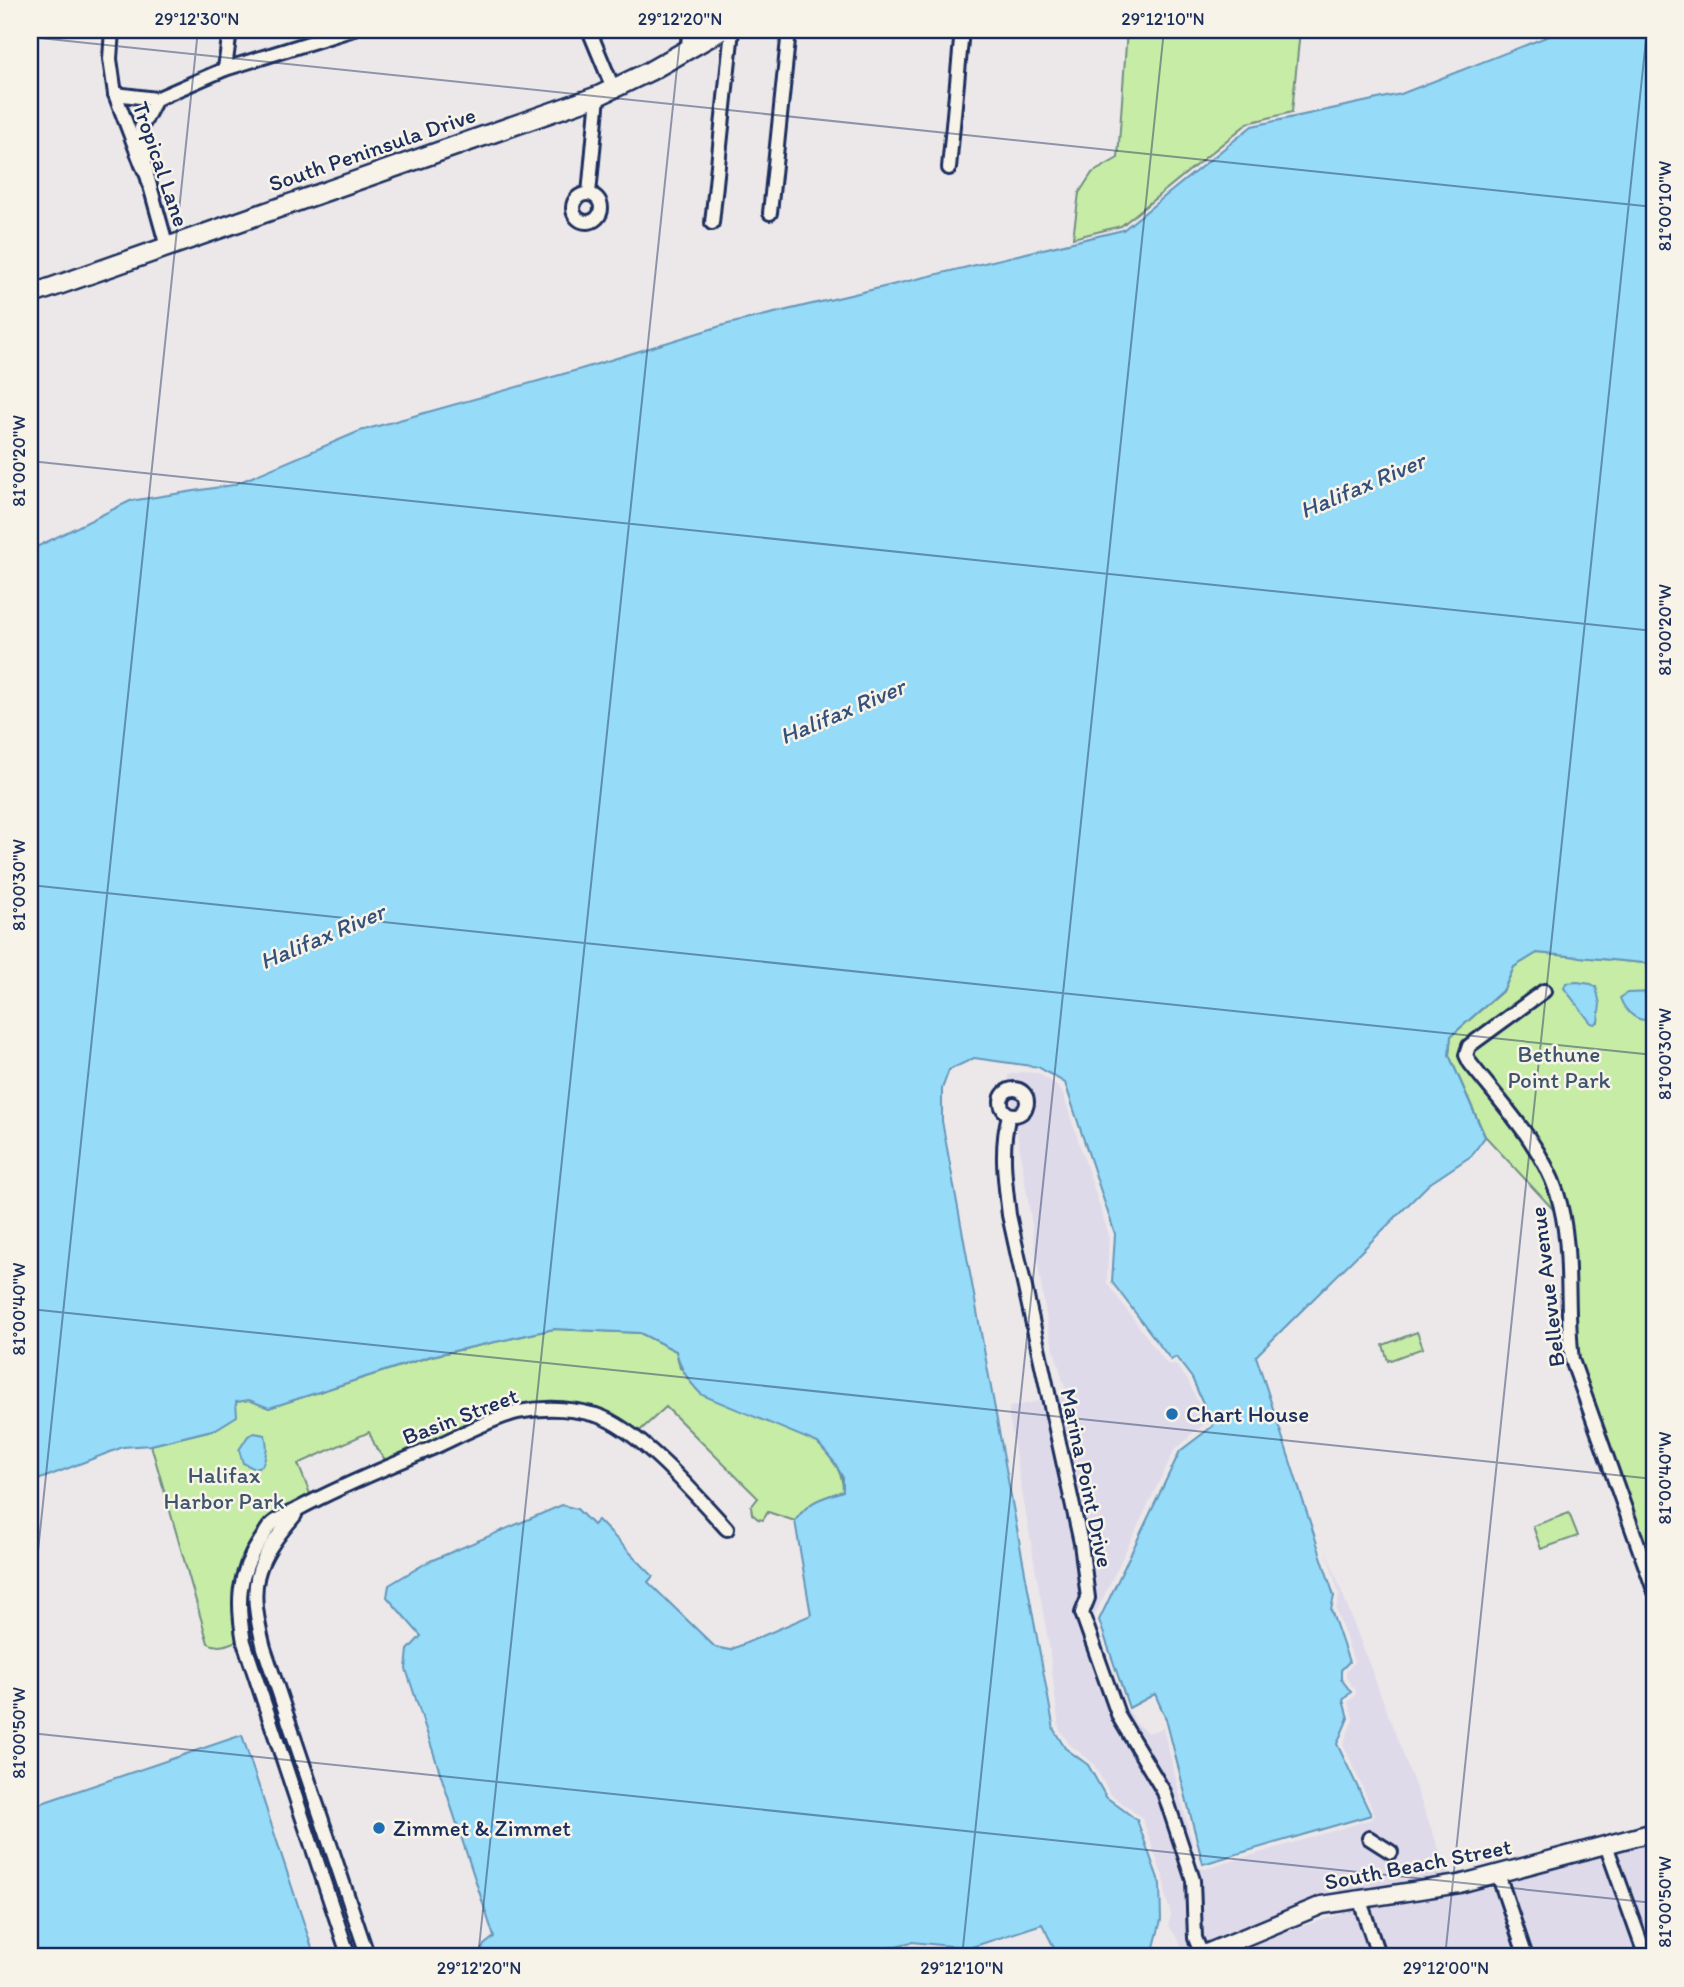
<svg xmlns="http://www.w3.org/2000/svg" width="1684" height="1987" font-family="Itim,sans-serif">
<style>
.built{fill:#dfdaea}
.green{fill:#c7eca6;stroke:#718e82;stroke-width:2}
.water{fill:#96dbf8;stroke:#6596ba;stroke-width:2}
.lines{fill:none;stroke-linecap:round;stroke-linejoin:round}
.minor-casing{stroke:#1b2f5e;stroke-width:18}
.tertiary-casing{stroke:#1b2f5e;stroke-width:21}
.secondary-casing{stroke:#1b2f5e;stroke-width:23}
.minor{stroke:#f7f3e8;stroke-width:12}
.tertiary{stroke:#f7f3e8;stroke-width:16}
.secondary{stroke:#f7f3e8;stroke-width:18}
.ticks{fill:none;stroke:#1b2f5e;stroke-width:2;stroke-opacity:0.45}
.poi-dot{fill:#1f6fb2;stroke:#f7f3e8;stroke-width:2.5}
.labels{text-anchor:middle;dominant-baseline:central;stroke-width:5;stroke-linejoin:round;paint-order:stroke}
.street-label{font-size:23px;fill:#1b2f5e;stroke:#f7f3e8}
.park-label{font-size:23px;fill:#3d556c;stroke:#f7f3e8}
.poi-label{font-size:23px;fill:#1b2f5e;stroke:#f7f3e8;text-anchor:start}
.water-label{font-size:24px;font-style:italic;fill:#34517d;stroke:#f7f3e8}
.neatline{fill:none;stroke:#1b2f5e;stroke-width:2.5}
.ticks-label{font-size:18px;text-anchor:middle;fill:#1b2f5e}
</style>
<rect width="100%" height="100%" fill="#ece8e9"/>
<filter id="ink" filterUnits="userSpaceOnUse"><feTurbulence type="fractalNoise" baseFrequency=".0143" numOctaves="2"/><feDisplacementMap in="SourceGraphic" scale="14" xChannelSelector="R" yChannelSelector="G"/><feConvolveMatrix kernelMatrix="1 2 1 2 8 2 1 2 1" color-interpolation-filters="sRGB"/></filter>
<g filter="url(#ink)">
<g class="built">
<path d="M1021,1072l17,1 17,11 8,9 46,142 -2,48 59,80 5,2 4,-1 13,16 19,43 -17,12 -2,4 -13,10 -82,170 31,90 6,3 5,10 13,11 15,-5 35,137 3,3 4,1 167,-50 3,-3 -32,-72 10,-25 -5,-17 7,-7 1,-4 -10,-13v-6l8,-10 -18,-52 3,-15 -14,-48 125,331 -86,14 -159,55 -4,-10 -3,-59 -73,-163 -36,-101 6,-17 -10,-62 -3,62 -5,15 82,182 28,86 2,58 6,14 -7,3 -20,-30 3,-10 -6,-21v-11l-23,-65 -32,-24 -17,-31 -23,-18 -11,-16 -10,-82 -40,-230v-10l58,-11 -19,-68 -40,-253z"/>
<path d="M1654,1838v119h-2l-39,-108z"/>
<path d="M1602,1852l37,105h-107l-26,-79z"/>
<path d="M1494,1881l26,76h-135l-17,-52z"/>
<path d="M1356,1909l16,48h-162l9,-4z"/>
</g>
<g class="green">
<path d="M1127,30h173l-8,82 -44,11 -127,103 -48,12 6,-45 13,-20 26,-15z"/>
<path d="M1537,953l117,11v614l-82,-218 -9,-140 -78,-84 -36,-81 2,-19 53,-46 10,-23z"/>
<path d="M554,1329l86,4 36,18 4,17 138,75c13,16 25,26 25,48 -23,8 -33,9 -48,30l-27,-9 -5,8 -5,-1 -6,-5 -1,-7 7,-9 -92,-91 -33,30 -35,-21 -83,-3 -124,53 -14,-16 -8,-18 -71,32 15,37 -42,23 -28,50v64c-12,5 -23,12 -35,5l-57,-198 65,-16 19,-27 14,-2 20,8 163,-52z"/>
<path d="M1417,1332l6,16 -35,13 -5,-16z"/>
<path d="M1569,1513l9,23 -37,13 -8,-23z"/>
</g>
<g class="water">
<path d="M1564,30h90v934l-117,-11 -23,14 -10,22 -53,47 -2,19 36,82 -14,19 -42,28 -173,172 78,240 -3,14 18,52 -8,8v9l10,13 -8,8 5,18 -11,26 34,71 -168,49 -37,-145 -11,-25 -26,14 -30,-88 81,-169 33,-25 -21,-48 -16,-21 -5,3 -59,-78 3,-48 -50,-151 -27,-16 -64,-9 -25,12 -7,19v32l112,609 11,18 23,17 18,32 31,23 23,64 1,36 -9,35 -7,2h-86l-17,-33 -73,24 -57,-6 -63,15h-371l6,-12 10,-8 -88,-268 2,-19 13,-14 -34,-39 2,-12 39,-23 134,-57 15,4 16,16 5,-5 55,56 -5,6 67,65 15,3 81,-35 -16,-94c15,-21 25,-22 48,-30v-13l-8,-15 -17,-20 -116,-48c-14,-14 -21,-25 -26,-44l-36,-18 -86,-4 -123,27 -162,52 -20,-8 -13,2 1,14 -21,13 -65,16 -28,2 -93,36v-933l100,-49 103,-16 127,-54 221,-62 143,-44 399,-95 129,-104 149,-32z"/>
<path d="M1577,982l14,2 5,3 4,17 -2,18 -4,2 -3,-1 -27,-35 2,-5z"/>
<path d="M1654,992v26c-15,7 -29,-6 -34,-20l7,-5z"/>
<path d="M254,1433l11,2c3,9 2,21 -3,31l-9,2 -10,-5 -4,-13 9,-14z"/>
<path d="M242,1735l73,222h-285v-150z"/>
</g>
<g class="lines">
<g class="minor-casing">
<g id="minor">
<path d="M112,30l-2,29 5,35 27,71 5,10 20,72"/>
<path d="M589,30l24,58"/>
<path d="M688,49l1,-19"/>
<path d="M225,69l5,-39"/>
<path d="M115,94l41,5"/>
<path d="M949,168l13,-138"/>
<path d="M147,175l-6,-47 15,-29 69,-30 126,-39"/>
<path d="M589,194l9,-98"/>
<circle cx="587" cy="208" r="14"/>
<path d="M770,213l19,-183"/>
<path d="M712,223l20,-193"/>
<path d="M1544,991l-75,55 -3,9 4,8c31,40 71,81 87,130 17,53 8,113 15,167l82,230"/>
<circle cx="1014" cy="1102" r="13"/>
<path d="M1009,1115c-9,34 -4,65 0,100l72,328 7,55 -6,15 37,104 45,75 29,88 2,58 7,17"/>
<path d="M295,1515c-43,50 -47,70 -31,133l104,309"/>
<path d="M1369,1838l22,14"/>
<path d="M1606,1845l40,112"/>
<path d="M1498,1874l28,83"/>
<path d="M1359,1898l20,59"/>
<path d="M349,1957l-105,-315c-7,-39 -7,-67 16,-101 4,-5 7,-13 12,-17 8,-7 19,-11 28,-16 42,-23 86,-40 130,-59 25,-11 61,-31 88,-37 25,-5 53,-4 78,3 42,13 101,81 131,114"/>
</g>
</g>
<g class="tertiary-casing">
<path id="tertiary" d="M1197,1957l125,-52 137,-21 195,-52"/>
</g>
<g class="secondary-casing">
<path id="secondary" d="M30,295l568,-199 52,-25 72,-41"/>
</g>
<use href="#minor" class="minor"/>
<use href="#tertiary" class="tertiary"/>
<use href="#secondary" class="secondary"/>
</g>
</g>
<path class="ticks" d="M30,37l1624,170M30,461l1624,170M30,885l1624,170M30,1309l1624,170M30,1627l168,-1597M30,1733l1624,170M478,1957l203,-1927M962,1957l202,-1927M1445,1957l202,-1927"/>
<g class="poi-dot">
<circle cx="1172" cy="1414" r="7"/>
<circle cx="379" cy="1828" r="7"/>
</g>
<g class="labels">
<g class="street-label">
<text transform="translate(372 149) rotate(-19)">South Peninsula Drive</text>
<text transform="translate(161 164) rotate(71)">Tropical Lane</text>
<text transform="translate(1547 1287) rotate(-97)">Bellevue Avenue</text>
<text transform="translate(460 1416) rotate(-21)">Basin Street</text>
<text transform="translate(1087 1478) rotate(78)">Marina Point Drive</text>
<text transform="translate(1418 1864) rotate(-11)">South Beach Street</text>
</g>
<g class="park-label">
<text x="1559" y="1054">Bethune<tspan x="1559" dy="26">Point Park</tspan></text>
<text x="224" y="1475">Halifax<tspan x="224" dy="26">Harbor Park</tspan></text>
</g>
<g class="poi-label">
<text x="1186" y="1414">Chart House</text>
<text x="393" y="1828">Zimmet &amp; Zimmet</text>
</g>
<g class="water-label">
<text transform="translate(1362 485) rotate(-23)">Halifax River</text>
<text transform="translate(842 711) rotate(-23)">Halifax River</text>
<text transform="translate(322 936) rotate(-23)">Halifax River</text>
</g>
</g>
<rect width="1684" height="1987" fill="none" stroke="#f7f3e8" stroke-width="77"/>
<rect x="38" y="38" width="1608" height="1910" class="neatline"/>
<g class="ticks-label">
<text x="197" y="25">29°12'30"N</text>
<text x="680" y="25">29°12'20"N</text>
<text x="1163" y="25">29°12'10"N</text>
<text transform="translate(1665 206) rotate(-90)" y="6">81°00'10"W</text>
<text transform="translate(19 461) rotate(-90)" y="6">81°00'20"W</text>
<text transform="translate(1665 630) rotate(-90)" y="6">81°00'20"W</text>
<text transform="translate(19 885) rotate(-90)" y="6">81°00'30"W</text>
<text transform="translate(1665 1054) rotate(-90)" y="6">81°00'30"W</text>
<text transform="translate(19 1309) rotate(-90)" y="6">81°00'40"W</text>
<text transform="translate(1665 1478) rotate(-90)" y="6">81°00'40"W</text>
<text transform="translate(19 1733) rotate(-90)" y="6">81°00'50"W</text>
<text transform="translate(1665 1902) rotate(-90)" y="6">81°00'50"W</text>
<text x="479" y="1974">29°12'20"N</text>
<text x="962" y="1974">29°12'10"N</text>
<text x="1446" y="1974">29°12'00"N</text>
</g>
</svg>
